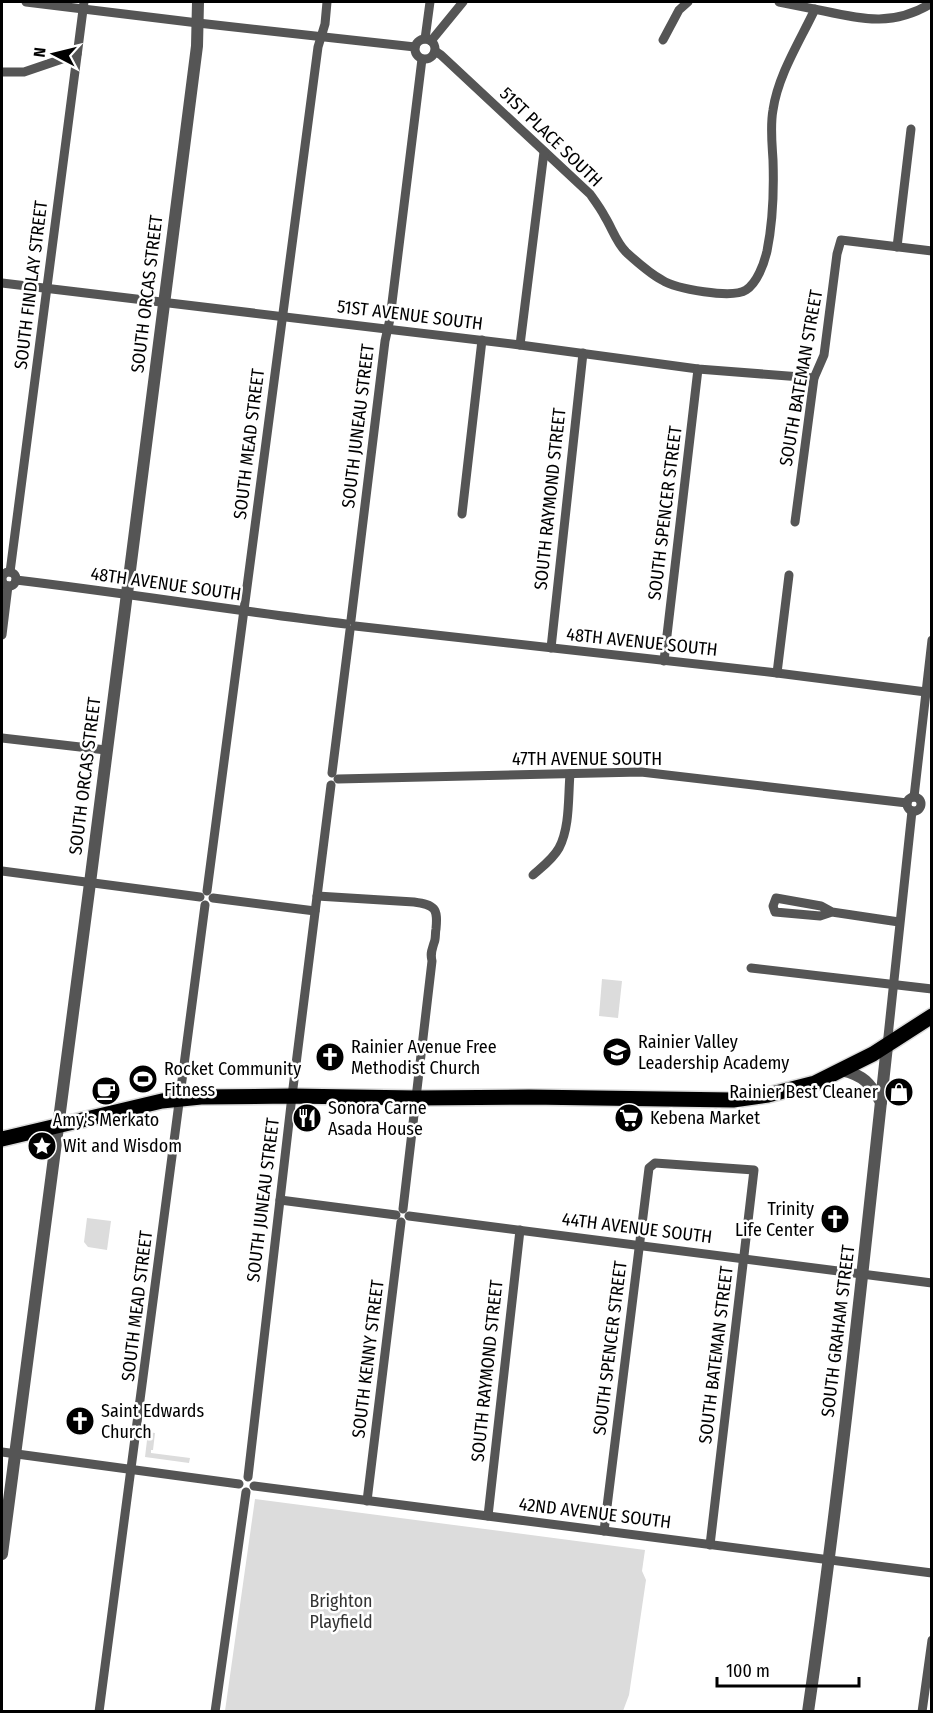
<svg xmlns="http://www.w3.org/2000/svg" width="933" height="1713" font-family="'Fira Sans Condensed',sans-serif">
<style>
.green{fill:#dcdcdc}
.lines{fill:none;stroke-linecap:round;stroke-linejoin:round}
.primary-casing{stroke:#dbdbdb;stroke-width:18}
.minor{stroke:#555;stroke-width:9}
.tertiary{stroke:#555;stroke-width:12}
.primary{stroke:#000;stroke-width:15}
.labels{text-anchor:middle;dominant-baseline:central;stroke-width:5;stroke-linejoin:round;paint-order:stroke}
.street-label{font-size:18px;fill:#000;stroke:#fff}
.poi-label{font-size:18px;fill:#000;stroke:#fff;text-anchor:start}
.park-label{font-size:18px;fill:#333;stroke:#fff}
</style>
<rect width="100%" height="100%" fill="#fff"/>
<g class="green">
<path d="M602,979l20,2 -4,37 -19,-2z"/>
<path d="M87,1218l24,3 -4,29 -19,-3 -4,-5z"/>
<path d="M148,1432l7,1 -2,17h-2v3l39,5 -1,5 -44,-6z"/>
<path d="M255,1499l390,51 -3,21 4,9 -17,115 -6,16h-398z"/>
</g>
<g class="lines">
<g class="primary-casing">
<path id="primary" d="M2,1139l160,-38 39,-4 91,-1 124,2 113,-1 204,3 35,-5 47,-12 58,-29 59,-38"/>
</g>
<g class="minor">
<path d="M26,2l172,21 217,24"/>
<path d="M779,2c15,3 30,6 45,9 41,9 70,15 108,-8"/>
<circle cx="425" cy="49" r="10"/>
<path d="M425,39l5,-37"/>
<path d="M663,40l16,-30 9,-8"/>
<path d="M431,41l32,-39"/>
<path d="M435,51l6,4 149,139c5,7 11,15 15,23 7,11 11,25 21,35 11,10 23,21 36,28 14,9 70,19 84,10 11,-7 18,-26 21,-39 6,-29 7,-61 6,-91 -1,-17 -3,-34 0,-50 5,-35 27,-69 42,-101"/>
<path d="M2,72h22l53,-18"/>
<path d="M897,247l14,-118"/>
<path d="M2,283l518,62 178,24 116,9"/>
<path d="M520,345l24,-193"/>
<path d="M462,514l20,-174"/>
<path d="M795,522l19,-144 10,-23 13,-101 4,-14 91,11"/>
<circle cx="9" cy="579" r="7"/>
<path d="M10,572l74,-570"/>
<path d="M16,580c110,13 220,31 330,44"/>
<path d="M351,620l34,-279 5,-22 32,-260"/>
<path d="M355,626l422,47 149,19"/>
<path d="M2,635l6,-49"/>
<path d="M551,648l32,-295"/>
<path d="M664,661l34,-292"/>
<path d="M777,673l12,-98"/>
<path d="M2,738l104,12"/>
<path d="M332,773l18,-143"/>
<path d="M338,779l303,-7 266,31"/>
<path d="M914,797l18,-157"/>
<circle cx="914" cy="804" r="7"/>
<path d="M2,871l198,26"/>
<path d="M533,875c9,-8 20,-16 26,-27 11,-21 9,-50 11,-74"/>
<path d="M207,891l111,-844 7,-23 2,-22"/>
<path d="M317,896l97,6c21,3 24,6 22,27 -1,4 0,10 -2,14 -2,7 -4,10 -2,18l-29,248"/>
<path d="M213,898l102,13"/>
<path d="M832,912l-11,-6 -45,-8 -3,8 2,6 45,4 12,-4 67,10"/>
<path d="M751,968l181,21"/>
<path d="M887,1046l25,-235"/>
<path d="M280,1200l116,15"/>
<path d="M409,1216c174,22 348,44 523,67"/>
<path d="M2,1452l237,32"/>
<path d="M248,1477l44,-381 39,-311"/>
<path d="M254,1486l678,87"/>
<path d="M367,1501l34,-279"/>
<path d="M488,1516l32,-286"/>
<path d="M604,1531l45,-363 6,-5 99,7 -44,375"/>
<path d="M99,1712l106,-807"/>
<path d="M215,1712l31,-220"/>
<path d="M922,1712l10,-72"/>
</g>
<g class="tertiary">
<path d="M842,1070c22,6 27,12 39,32"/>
<path d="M2,1554l88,-671 107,-837 1,-44"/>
<path d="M808,1712c32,-222 55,-444 79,-666"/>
</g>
<use href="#primary" class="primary"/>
</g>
<defs>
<g id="school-disc" transform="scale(1.5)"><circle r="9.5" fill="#000" stroke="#fff"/><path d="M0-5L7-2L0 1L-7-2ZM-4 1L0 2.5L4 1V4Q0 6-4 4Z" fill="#fff"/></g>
<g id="church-disc" transform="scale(1.5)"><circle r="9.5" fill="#000" stroke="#fff"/><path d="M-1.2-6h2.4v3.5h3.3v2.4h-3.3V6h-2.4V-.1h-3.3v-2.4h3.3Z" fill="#fff"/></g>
<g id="stadium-disc" transform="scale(1.5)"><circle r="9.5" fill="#000" stroke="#fff"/><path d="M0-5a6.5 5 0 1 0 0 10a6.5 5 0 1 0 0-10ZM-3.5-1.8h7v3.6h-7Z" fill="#fff"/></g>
<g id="cafe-disc" transform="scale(1.5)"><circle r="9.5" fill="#000" stroke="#fff"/><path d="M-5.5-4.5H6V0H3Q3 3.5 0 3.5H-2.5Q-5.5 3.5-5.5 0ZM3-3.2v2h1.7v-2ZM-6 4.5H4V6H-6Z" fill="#fff"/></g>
<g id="shop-disc" transform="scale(1.5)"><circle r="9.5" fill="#000" stroke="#fff"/><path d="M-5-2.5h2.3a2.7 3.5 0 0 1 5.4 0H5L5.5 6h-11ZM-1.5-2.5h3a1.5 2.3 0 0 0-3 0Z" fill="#fff"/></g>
<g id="restaurant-disc" transform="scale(1.5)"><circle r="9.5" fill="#000" stroke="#fff"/><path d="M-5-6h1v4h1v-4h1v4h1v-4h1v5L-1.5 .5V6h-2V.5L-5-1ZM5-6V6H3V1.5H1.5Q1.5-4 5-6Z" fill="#fff"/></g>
<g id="supermarket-disc" transform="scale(1.5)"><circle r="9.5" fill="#000" stroke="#fff"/><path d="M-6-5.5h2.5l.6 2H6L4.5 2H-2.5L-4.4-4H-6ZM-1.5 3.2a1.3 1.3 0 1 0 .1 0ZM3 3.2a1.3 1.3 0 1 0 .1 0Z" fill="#fff"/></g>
<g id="sight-disc" transform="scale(1.5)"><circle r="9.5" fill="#000" stroke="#fff"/><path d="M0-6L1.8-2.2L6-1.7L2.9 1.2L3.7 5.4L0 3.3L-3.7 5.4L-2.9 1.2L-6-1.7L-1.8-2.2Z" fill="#fff"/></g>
</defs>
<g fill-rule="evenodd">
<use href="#school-disc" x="617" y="1052"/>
<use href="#church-disc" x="330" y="1057"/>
<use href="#stadium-disc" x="143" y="1079"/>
<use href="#cafe-disc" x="106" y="1091"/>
<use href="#shop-disc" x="899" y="1092"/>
<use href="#restaurant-disc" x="307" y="1118"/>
<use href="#supermarket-disc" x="629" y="1118"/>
<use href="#sight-disc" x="42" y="1146"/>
<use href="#church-disc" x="835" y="1219"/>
<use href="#church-disc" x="80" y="1421"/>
</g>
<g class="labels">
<g class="street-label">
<text transform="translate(551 137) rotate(44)">51ST PLACE SOUTH</text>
<text transform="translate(31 285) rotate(-83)">SOUTH FINDLAY STREET</text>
<text transform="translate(147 294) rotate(-83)">SOUTH ORCAS STREET</text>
<text transform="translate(410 315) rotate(7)">51ST AVENUE SOUTH</text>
<text transform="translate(801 378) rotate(-80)">SOUTH BATEMAN STREET</text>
<text transform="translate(358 426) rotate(-83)">SOUTH JUNEAU STREET</text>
<text transform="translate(249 444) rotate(-83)">SOUTH MEAD STREET</text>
<text transform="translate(550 499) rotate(-84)">SOUTH RAYMOND STREET</text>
<text transform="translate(665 513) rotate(-83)">SOUTH SPENCER STREET</text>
<text transform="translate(166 584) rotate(8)">48TH AVENUE SOUTH</text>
<text transform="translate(642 642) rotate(6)">48TH AVENUE SOUTH</text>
<text x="587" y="759">47TH AVENUE SOUTH</text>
<text transform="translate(85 776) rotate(-83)">SOUTH ORCAS STREET</text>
<text transform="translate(263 1200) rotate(-83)">SOUTH JUNEAU STREET</text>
<text transform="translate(637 1228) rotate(7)">44TH AVENUE SOUTH</text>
<text transform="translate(137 1306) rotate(-83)">SOUTH MEAD STREET</text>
<text transform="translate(838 1331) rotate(-83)">SOUTH GRAHAM STREET</text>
<text transform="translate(610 1348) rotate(-83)">SOUTH SPENCER STREET</text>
<text transform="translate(716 1355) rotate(-83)">SOUTH BATEMAN STREET</text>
<text transform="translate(368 1359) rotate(-83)">SOUTH KENNY STREET</text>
<text transform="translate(487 1371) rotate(-84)">SOUTH RAYMOND STREET</text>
<text transform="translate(595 1513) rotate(7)">42ND AVENUE SOUTH</text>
</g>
<g class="poi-label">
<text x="638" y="1042">Rainier Valley<tspan x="638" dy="21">Leadership Academy</tspan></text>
<text x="351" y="1047">Rainier Avenue Free<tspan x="351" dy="21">Methodist Church</tspan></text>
<text x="164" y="1069">Rocket Community<tspan x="164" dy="21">Fitness</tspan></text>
<text x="878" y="1092" text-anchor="end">Rainier Best Cleaner</text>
<text x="328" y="1108">Sonora Carne<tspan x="328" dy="21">Asada House</tspan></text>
<text x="650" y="1118">Kebena Market</text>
<text x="106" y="1120" text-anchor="middle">Amy's Merkato</text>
<text x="63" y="1146">Wit and Wisdom</text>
<text x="814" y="1209" text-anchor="end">Trinity<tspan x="814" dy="21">Life Center</tspan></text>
<text x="101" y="1411">Saint Edwards<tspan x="101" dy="21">Church</tspan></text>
</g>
<g class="park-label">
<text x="341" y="1601">Brighton<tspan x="341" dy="21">Playfield</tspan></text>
</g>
</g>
<rect width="933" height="1713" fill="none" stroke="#000000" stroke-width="6"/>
<g transform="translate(54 54) rotate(277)" stroke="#ffffff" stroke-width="4.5" paint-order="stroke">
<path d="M0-4.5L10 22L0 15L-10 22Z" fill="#000000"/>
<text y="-9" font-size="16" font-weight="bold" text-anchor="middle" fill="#000000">N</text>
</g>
<path d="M717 1677v9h142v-9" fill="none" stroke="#000000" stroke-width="3"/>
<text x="726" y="1677" font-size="18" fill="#000000" stroke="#ffffff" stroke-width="4.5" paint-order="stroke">100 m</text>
</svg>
